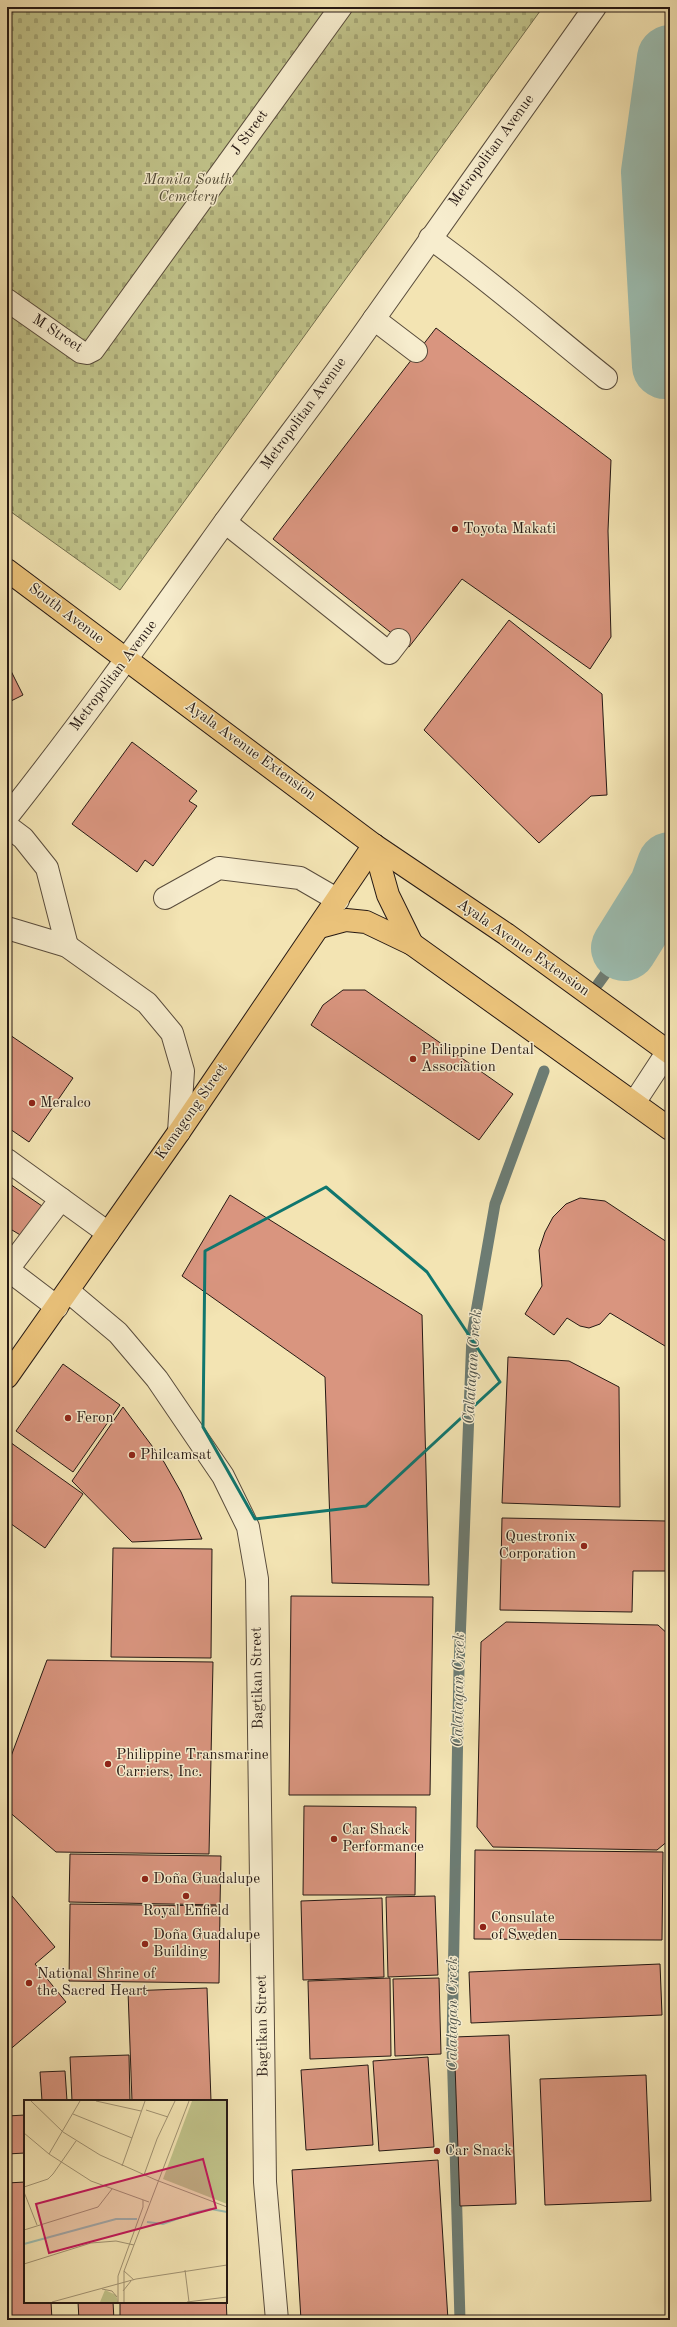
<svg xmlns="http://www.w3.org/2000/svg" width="677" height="2327" font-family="'Old Standard TT',serif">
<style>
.cemetery{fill:url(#cemetery-stones);stroke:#736e4e}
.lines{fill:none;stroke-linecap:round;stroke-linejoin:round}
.stream{stroke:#6d7c73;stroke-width:11}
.river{stroke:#9cbeb2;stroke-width:66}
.building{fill:#d9957f;stroke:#261914}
.minor-casing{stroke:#594c3c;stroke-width:24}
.major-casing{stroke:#261914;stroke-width:24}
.minor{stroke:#f7edce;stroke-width:22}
.major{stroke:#eac27a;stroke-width:22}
.marked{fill:none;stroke:#0f766e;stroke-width:3;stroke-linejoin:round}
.poi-dot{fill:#8f2418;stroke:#f7edce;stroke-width:1.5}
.labels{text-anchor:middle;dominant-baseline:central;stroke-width:3;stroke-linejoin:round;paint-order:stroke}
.street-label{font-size:15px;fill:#261914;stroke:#f7edce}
.park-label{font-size:15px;font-style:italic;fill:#544c37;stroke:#f7edce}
.poi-label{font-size:15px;fill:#261914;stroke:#f7edce;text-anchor:start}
.water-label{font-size:16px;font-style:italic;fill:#4f534b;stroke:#f7edce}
.inset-river{fill:none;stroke:#9cbeb2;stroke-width:2}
.inset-road{fill:none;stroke:#a19373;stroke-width:1}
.view{fill:#c2185b;fill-opacity:0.15;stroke:#c2185b;stroke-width:2}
.inset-edge{fill:none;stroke:#261914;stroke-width:2}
</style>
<defs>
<pattern id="cemetery-stones" width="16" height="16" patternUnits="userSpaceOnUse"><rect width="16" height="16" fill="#c0c289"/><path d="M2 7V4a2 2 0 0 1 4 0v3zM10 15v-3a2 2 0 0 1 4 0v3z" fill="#a5a675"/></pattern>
</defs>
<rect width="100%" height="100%" fill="#f3e4b3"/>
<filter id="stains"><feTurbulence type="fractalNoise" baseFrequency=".005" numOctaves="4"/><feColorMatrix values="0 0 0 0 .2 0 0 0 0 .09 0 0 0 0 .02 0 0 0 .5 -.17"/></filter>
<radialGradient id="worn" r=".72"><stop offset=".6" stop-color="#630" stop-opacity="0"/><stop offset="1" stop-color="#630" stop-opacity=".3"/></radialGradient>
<path class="cemetery" d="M7,7h536l-423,583 -113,-81z"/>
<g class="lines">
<g class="stream">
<path d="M598,984l26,-36"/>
<path d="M460,2320l-8,-276 7,-376 13,-333 23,-131 49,-133"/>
</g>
<g class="river">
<path d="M665,366l-11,-194 16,-114"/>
<path d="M624,948l38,-61 8,-22"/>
</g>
</g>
<g class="building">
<path d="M436,328l175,132 -3,71 3,106 -21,32 -128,-90 -53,68 -136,-108z"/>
<path d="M509,620l93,74 5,101 -16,1 -52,47 -115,-113z"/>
<path d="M7,663l16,32 -16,8z"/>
<path d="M132,742l65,49 -8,10 8,5 -44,60 -8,-6 -8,12 -65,-48z"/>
<path d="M343,990h22l148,104 -34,46 -168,-115 12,-20z"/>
<path d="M7,1033l66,45 -44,64 -22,-15z"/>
<path d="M7,1182l35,24 -20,30 -15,-9z"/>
<path d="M230,1195l192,120 7,270 -97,-2 -7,-206 -143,-101z"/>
<path d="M580,1198l25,3 65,43v105l-60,-36 -10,11 -11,4 -9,-2 -13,-8 -13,17 -29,-21 17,-28 -3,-36 6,-18 8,-15 13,-13z"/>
<path d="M508,1357l61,4 50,26 1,120 -118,-4z"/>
<path d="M63,1364l57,41 -47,67 -57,-41z"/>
<path d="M123,1407l41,55 17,30 21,47 -70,3 -60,-61z"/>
<path d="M7,1440l76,54 -38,54 -38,-27z"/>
<path d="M502,1518l165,3 -1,50h-33l-1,41 -132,-2z"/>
<path d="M113,1548l99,1 -1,109 -100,-1z"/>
<path d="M291,1596l142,1 -3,198h-141z"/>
<path d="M506,1622l152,3 12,11 -1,204 -12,10 -164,-3 -16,-20 4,-185z"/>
<path d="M47,1660l166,2 -4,192 -153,-2 -49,-42v-43z"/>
<path d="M304,1806l112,1 -1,88h-112z"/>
<path d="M475,1850l188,2 -1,88 -188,-1z"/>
<path d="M70,1854l151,2 -1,49 -151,-3z"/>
<path d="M7,1890l48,57 -20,17 31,38 -59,50z"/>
<path d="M435,1896l3,79 -50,2 -2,-80z"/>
<path d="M382,1898l2,79 -81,3 -2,-79z"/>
<path d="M70,1904l150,2 -1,77 -150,-2z"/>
<path d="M660,1964l2,51 -191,8 -2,-51z"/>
<path d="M390,1978l1,78 -81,3 -2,-78z"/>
<path d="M439,1978l2,76 -46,2 -2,-77z"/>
<path d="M207,1988l4,113h-79l-4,-110z"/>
<path d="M509,2035l7,169 -56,2 -6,-169z"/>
<path d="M129,2055l1,46h-58l-2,-44z"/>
<path d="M428,2057l6,90 -55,4 -6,-90z"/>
<path d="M368,2065l5,80 -67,5 -5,-80z"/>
<path d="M65,2071l2,30h-25l-2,-29z"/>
<path d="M646,2075l5,126 -106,4 -5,-126z"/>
<path d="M25,2115v38l-18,1v-38z"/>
<path d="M438,2160l10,160h-147l-9,-150z"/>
<path d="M25,2182v120h26l1,18h-45v-137z"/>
<path d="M226,2296l1,24h-107v-18h106z"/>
<path d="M78,2302h35l1,18h-35z"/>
</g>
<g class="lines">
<g class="minor-casing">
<g id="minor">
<path d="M430,238c61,43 117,93 176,140"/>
<path d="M7,300l74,52 6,1 6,-3 248,-343"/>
<path d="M374,319l42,32"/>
<path d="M225,522l164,131 10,-13"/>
<path d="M7,817c76,-96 147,-196 218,-295 49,-68 101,-134 149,-203 74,-104 147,-208 221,-312"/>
<path d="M7,826l16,12 24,30 20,78"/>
<path d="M165,898l54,-30 81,10 38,22"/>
<path d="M7,928l60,18 80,57 25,30 11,38 -4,61"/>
<path d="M634,1103l36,-55"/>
<path d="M7,1160l54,39 -53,70"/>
<path d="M61,1199l47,34"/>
<path d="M7,1269l50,38"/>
<path d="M68,1291l50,42 39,46 66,97 25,51 9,52 8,603 12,138"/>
</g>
</g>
<g class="major-casing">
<g id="major">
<path d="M7,570l367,275 132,89 164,119"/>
<path d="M374,845l14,50 24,49"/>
<path d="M320,927l26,-7 20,2 46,22 258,185"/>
<path d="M7,1377l172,-245 195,-287"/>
</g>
</g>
<use href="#minor" class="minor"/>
<use href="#major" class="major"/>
</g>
<path class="marked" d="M326,1187l101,85 73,110 -134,124 -111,13 -52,-92 2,-176z"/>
<g class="poi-dot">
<circle cx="455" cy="529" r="4"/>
<circle cx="413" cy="1059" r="4"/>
<circle cx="32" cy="1103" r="4"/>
<circle cx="68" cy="1418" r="4"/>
<circle cx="132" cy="1455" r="4"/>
<circle cx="584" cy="1546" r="4"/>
<circle cx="108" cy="1764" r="4"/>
<circle cx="334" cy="1839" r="4"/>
<circle cx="145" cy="1879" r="4"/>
<circle cx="186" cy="1896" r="4"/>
<circle cx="483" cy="1927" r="4"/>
<circle cx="145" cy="1944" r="4"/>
<circle cx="29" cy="1983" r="4"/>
<circle cx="437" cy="2151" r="4"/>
</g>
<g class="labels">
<g class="street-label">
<text transform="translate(250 133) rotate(-54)">J Street</text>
<text transform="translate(492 151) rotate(-54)">Metropolitan Avenue</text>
<text transform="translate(57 334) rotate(33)">M Street</text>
<text transform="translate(304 414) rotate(-54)">Metropolitan Avenue</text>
<text transform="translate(66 614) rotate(37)">South Avenue</text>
<text transform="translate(114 676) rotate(-53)">Metropolitan Avenue</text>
<text transform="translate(250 751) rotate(36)">Ayala Avenue Extension</text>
<text transform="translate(523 948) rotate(35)">Ayala Avenue Extension</text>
<text transform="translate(192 1112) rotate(-55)">Kamagong Street</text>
<text transform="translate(258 1678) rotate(-91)">Bagtikan Street</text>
<text transform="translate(263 2026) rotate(-91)">Bagtikan Street</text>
</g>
<g class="park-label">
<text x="188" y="180">Manila South<tspan x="188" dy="17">Cemetery</tspan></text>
</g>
<g class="poi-label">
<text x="463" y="529">Toyota Makati</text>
<text x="421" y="1050">Philippine Dental<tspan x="421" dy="17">Association</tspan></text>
<text x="40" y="1103">Meralco</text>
<text x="76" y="1418">Feron</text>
<text x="140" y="1455">Philcamsat</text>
<text x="576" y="1537" text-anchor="end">Questronix<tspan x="576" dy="17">Corporation</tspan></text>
<text x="116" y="1755">Philippine Transmarine<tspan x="116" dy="17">Carriers, Inc.</tspan></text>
<text x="342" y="1830">Car Shack<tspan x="342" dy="17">Performance</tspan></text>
<text x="153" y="1879">Doña Guadalupe</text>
<text x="186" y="1911" text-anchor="middle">Royal Enfield</text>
<text x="491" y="1918">Consulate<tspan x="491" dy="17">of Sweden</tspan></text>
<text x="153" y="1935">Doña Guadalupe<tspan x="153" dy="17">Building</tspan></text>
<text x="37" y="1974">National Shrine of<tspan x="37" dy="17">the Sacred Heart</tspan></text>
<text x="445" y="2151">Car Snack</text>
</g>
<g class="water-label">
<text transform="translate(473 1367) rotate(-86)">Calatagan Creek</text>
<text transform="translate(459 1690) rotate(-89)">Calatagan Creek</text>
<text transform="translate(453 2014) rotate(-90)">Calatagan Creek</text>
</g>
</g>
<g transform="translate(24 2100)">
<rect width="203" height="203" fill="#f3e4b3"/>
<path d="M81,190l11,5 2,7h-18z" fill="#c0c289"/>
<path d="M168,1h35v103l-64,-25z" fill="#c0c289"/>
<path class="inset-river" d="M165,114l22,-5 16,3M123,122l16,2 19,-7M0,144l92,-25h21"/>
<path class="inset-road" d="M7,1l32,31 37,23 56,25 71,27M72,1l45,10M122,10l22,7M49,14l59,24M0,33l25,21 42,27 58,21M25,54l31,-53M98,66l23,-65M120,75l13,-36 18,-38M0,87l24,-8 5,-5 23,-33M0,92l13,33M0,130l74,-23 14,-18M0,164l67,-21 25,-2 18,4M161,170l4,32M100,171l10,9M78,189l10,2 5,6M99,191l8,-10M28,202l84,-23 91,-14M94,202v-26l25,-69v-7M100,202v-31l65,-170M163,202l40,-5"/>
<path class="view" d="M179,59l13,49 -167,45 -13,-49z"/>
<rect width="203" height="203" class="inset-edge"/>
</g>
<rect width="677" height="2327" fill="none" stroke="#f3e4b3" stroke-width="24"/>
<rect x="8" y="8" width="661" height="2311" fill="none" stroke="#261914" stroke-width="2"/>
<rect x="12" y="12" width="653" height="2303" fill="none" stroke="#261914"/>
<rect width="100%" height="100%" filter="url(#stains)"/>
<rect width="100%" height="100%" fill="url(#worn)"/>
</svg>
